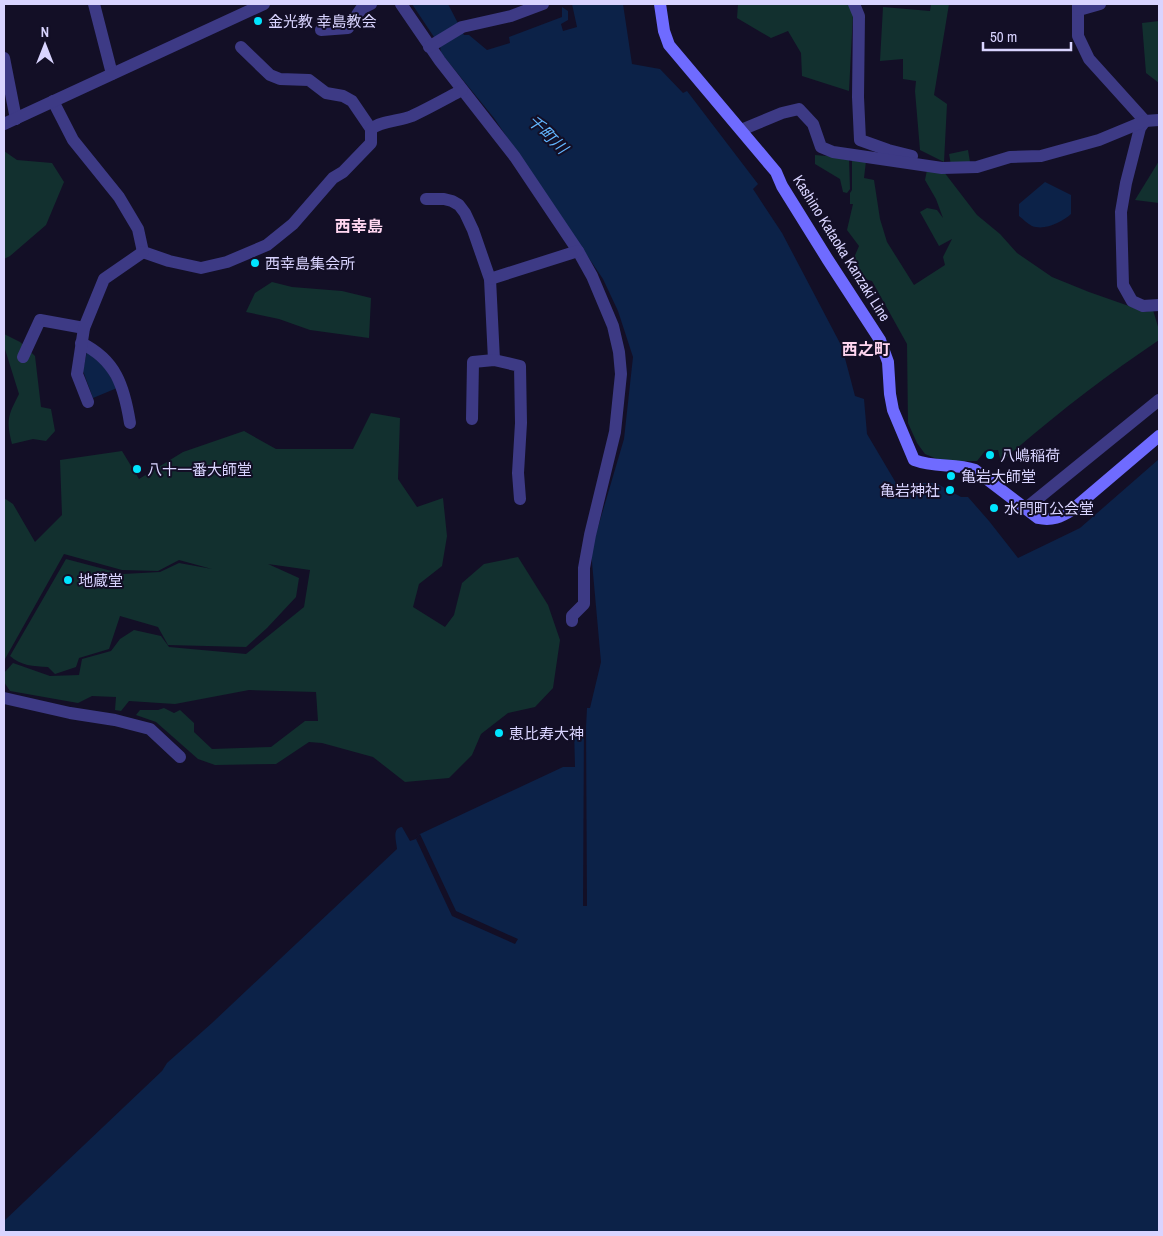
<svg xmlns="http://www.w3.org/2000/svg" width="1163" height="1236" font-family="'Archivo Narrow','Noto Sans JP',sans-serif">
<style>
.green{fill:#12302f}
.water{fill:#0c2248}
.pier{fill:#130f26}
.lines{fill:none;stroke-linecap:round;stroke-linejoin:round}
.minor{stroke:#3d3a85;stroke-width:12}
.secondary{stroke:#6f6bff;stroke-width:12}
.poi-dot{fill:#00e5ff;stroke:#130f26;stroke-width:2}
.labels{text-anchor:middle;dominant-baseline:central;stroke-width:4;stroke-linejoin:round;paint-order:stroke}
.poi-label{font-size:15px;fill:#d9d4ff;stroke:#130f26;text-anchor:start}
.street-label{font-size:15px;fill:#d9d4ff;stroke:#130f26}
.water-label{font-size:16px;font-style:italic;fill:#62b6ff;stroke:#130f26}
.neighbourhood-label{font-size:16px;font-weight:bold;fill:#ffd6f0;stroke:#130f26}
</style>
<rect width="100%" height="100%" fill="#130f26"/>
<g class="green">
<path d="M738,4h111l4,10 -4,77 -47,-15 -1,-23 -13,-22 -17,7 -34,-20z"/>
<path d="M931,4h18l-15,91 13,9 -3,58 -24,-12 -5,-59 1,-10 -13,-2v-20l-23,2 3,-54 47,4z"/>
<path d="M1159,21v62l-13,-10 -4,-50z"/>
<path d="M968,150l2,12 -19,3 -2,-11z"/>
<path d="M4,151l13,9 35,3 12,19 -18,43 -36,31 -6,3z"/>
<path d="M815,155l34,3 1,31 -3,4 -4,-1 -3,-13 -25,-15z"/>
<path d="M852,159l14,2 -2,17 10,2 6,39 7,23 27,43 31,-20 -2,-8 9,-18 -13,7 -19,-34 7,-4 10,2 6,8 -7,-19 -11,-19 2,-10 17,2 33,43 23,19 17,19 35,24 37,15 57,20 7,-2 6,20v10c-55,37 -108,78 -158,122l-3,-12 -13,1 -8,10h-35l-17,-7 -8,-11 -9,-20 -1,-79 -35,-63 -11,-3 -8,-18 6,-14 -12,-16 6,-26h-3v-11l2,-3z"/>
<path d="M1159,161v42l-24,-3z"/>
<path d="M272,282l20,5 50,4 29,7 -2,40 -59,-8 -31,-11 -33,-7 9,-19z"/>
<path d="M4,334l16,8 15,14 6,51 10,2 4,22 -9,10 -13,-2 -21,5c-6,-25 -4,-28 7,-50l-15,-48z"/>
<path d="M371,413l29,5 -2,61 19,28 26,-9 4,38 -5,30 -23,18 -6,23 32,20 9,-12 8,-32 22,-19 34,-7 30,48 12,35 -7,48 -18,19 -27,6 -27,21 -9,21 -23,23 -44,4 -32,-25 -51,-14 -13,-1 -33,22 -61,1 -17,-6 -42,-37 -20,-7 4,-5h18l6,-2 10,5 6,-3 14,13v9l18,17 59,-2 34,-26h13l-2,-29 -67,-2 -74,14 -46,-3 -8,10 -6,-1 1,-13 -24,-1 -14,7 -68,-12 -6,-9v-9l9,-10 37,13 29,-1 3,-16 29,-8 9,-12 14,-9 27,6 8,11 77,7 58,-47 6,-37 -42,-6 31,14 -3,19 -29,31 -21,19 -78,-2 -10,-18 -38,-11 -11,33 -30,9 -3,9 -21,7 -7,-7c-15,-1 -27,-1 -38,-11l56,-97 57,15 37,-2 19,-9 33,6 -33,-9 -21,11 -36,-1 -58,-16 -59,105 -1,-161 9,6 22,38 27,-27 -2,-55 62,-9 17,28 44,-27 61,-21 32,18h77z"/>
</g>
<g class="water">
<path d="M412,4h36l16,31h5l18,15 23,-7 -1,-6 53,-20v-10l6,4v9l-7,4 2,7 14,-4 -5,-23h51l9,60 28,5 23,24 4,-2 71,93 -5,5 29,44 60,114 13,49 9,3 3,35 29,49h40l25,14h7l21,24 29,37 62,-30 79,-69v773h-1155v-11l158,-150 5,-8 45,-40 185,-174c-1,-9 -5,-21 5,-22l8,14 6,-2 4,-5 143,-67h12l-1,-39h12l1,-20h3l11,-46 -10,-111 33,-112 9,-82 -15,-46 -15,-32 -109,-161 -53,-65 -1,-7z"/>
<path d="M1045,182l26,13v19c-9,8 -26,17 -39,12 -4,-2 -9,-7 -13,-10v-12z"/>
<path d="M87,351l18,17 12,20 -24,10 -10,-27z"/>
</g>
<g class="pier">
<path d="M584,721h2l1,185h-4z"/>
<path d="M420,834l36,77 62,28 -3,5 -63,-28 -36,-77z"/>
</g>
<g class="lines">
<g class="minor">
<path d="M94,4l18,70"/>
<path d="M401,4l39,57 75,96 63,94 14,25 21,50 6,26 2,22 -6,58 -25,103 -6,33v36l-12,12v5"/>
<path d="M854,4l5,12 -1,81 2,43 28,10 24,6"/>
<path d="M1078,4v32l11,23 56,62"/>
<path d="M1079,10l21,-6"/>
<path d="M321,30l27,-2 13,-19 10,-5"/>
<path d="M241,47l29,28 10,4 29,1 17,13 17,3 9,5 19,28"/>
<path d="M429,47l33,-20 49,-11 32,-12"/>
<path d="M4,58l12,61"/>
<path d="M53,101l20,39 46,57 19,32 5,23 26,9 32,7 26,-6 40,-17 26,-21 40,-46 10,-6 28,-29v-14c10,-8 29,-8 41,-13 17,-8 33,-17 50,-26"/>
<path d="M1145,121l-5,7 -14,55 -5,29 2,73 9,16 11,5 16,-1"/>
<path d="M4,124l260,-120"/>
<path d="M741,130l41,-17 17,-4 14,15 8,23 12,5 109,16 35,-1 33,-10 31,-1 58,-16 46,-19 14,-1"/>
<path d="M426,199h18l8,2 7,4 6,8 8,17 17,49 4,81"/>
<path d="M490,279l88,-28"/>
<path d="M81,343c35,17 43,43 49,80"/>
<path d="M23,357l17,-37 44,8"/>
<path d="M88,402l-11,-28 7,-46 20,-49 39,-27"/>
<path d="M472,419l1,-57 21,-2 26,6 1,57 -3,50 2,26"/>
<path d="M1025,509l134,-109"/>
<path d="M4,698l66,15 45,7 35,9 30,28"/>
</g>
<path class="secondary" d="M660,4l4,27 5,14 107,127 6,14 46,74 52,80 8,22 2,32 3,16 21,50c21,8 41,3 61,10l63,48c14,3 23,-1 34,-8l87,-74"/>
</g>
<g class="poi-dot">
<circle cx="258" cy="21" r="5"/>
<circle cx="255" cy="263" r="5"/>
<circle cx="990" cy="455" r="5"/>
<circle cx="137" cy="469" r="5"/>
<circle cx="951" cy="476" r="5"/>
<circle cx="950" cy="490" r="5"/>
<circle cx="994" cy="508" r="5"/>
<circle cx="68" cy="580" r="5"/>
<circle cx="499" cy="733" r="5"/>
</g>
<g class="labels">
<g class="poi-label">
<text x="268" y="21">金光教 幸島教会</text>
<text x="265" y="263">西幸島集会所</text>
<text x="1000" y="455">八嶋稲荷</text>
<text x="147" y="469">八十一番大師堂</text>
<text x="961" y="476">亀岩大師堂</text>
<text x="940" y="490" text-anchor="end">亀岩神社</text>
<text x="1004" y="508">水門町公会堂</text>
<text x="78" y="580">地蔵堂</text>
<text x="509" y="733">恵比寿大神</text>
</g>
<g class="street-label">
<text transform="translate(842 248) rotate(58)">Kashino Kataoka Kanzaki Line</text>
</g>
<g class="water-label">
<text transform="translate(548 134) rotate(44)">千町川</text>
</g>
<g class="neighbourhood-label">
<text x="359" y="226">西幸島</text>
<text x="866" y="349">西之町</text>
</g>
</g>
<rect width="1163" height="1236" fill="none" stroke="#d9d4ff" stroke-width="10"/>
<g transform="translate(45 45)" stroke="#130f26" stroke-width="4" paint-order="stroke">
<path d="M0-4L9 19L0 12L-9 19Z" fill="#d9d4ff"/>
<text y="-8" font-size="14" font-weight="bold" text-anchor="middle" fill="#d9d4ff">N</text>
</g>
<path d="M983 42v8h88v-8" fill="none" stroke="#d9d4ff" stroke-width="2.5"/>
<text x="990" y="42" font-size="15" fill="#d9d4ff" stroke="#130f26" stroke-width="4" paint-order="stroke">50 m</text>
</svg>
